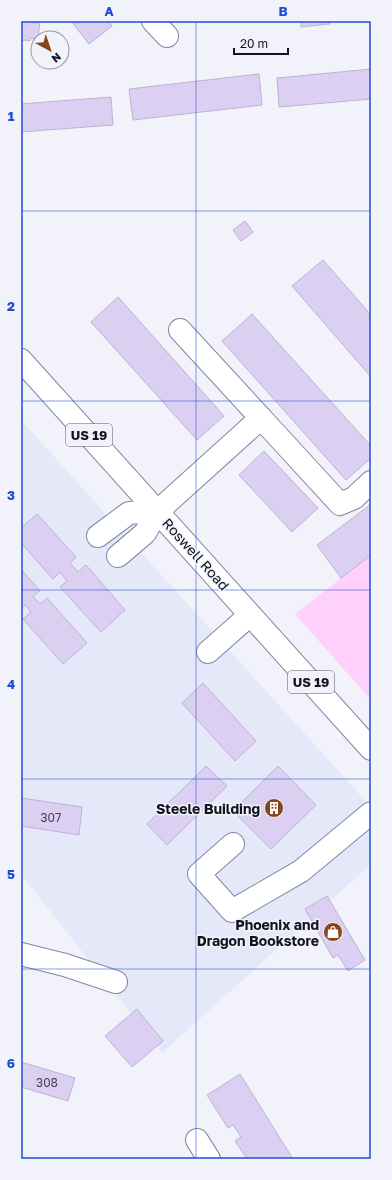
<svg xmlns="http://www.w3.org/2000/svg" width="392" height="1180" font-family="'Golos Text',sans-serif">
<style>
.built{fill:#e4e8f9}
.green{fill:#fed0fb}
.building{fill:#dbcff2;stroke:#beb2d3}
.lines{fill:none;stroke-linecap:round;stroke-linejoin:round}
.minor-casing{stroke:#8087a7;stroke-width:24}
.major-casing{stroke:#8087a7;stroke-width:24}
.minor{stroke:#fff;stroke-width:22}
.major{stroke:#fff;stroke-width:22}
.grid{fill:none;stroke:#1d4ed8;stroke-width:1;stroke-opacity:0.55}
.labels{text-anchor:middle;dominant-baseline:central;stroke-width:3;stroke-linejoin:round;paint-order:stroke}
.number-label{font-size:12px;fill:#444354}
.shield{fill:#f1f2fa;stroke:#555761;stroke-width:1}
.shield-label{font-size:13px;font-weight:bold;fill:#121420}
.street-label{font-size:14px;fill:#121420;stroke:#f1f2fa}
.poi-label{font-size:14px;font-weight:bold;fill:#121420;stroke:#f1f2fa;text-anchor:end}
.neatline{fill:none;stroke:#1d4ed8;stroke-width:1.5}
.grid-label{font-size:13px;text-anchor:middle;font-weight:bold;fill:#1d4ed8}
</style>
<rect width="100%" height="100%" fill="#f1f2fa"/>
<path class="built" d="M21,420l350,387v57l-209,189 -141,-179z"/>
<path class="green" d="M371,555v145l-76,-86z"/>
<g class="building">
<path d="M21,21h19l-2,18 -8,-1v3l-9,-1z"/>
<path d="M71,21h37l4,5 -23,18z"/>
<path d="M301,21h28l1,3 -29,3z"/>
<path d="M371,69v30l-92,8 -2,-29z"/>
<path d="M259,74l3,31 -129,15 -4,-31z"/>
<path d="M111,97l2,28 -92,7v-28z"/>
<path d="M245,221l8,11 -12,9 -8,-11z"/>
<path d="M323,260l48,55v62l-79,-91z"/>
<path d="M118,297l106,119 -27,24 -106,-118z"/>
<path d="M252,314l119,132v12l-25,22 -124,-139z"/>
<path d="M264,451l54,57 -26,24 -53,-57z"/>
<path d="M371,504v51l-30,23 -24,-33z"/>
<path d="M37,514l39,43 -6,6 8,9 8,-7 39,45 -24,22 -41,-45 7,-6 -7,-9 -7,7 -32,-36v-15z"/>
<path d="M21,569l19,22 -7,5 7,8 7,-6 40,45 -24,21 -40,-45 8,-7 -6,-7 -4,3z"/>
<path d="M203,683l53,58 -21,20 -53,-58z"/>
<path d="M206,766l21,20 -60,59 -20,-21z"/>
<path d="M278,766l38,39 -45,44 -38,-38z"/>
<path d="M21,798l61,9 -3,28 -58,-9z"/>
<path d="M327,896l38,64 -17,11 -10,-16 -5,3 -28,-49z"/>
<path d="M137,1009l26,32 -31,26 -27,-31z"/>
<path d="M21,1062l54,16 -7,23 -47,-14z"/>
<path d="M240,1074l53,85h-46l-12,-18 6,-4 -8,-12 -5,3 -21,-33z"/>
</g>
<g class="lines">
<g class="minor-casing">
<g id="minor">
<path d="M153,21l14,15"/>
<path d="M180,330l81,88"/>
<path d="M98,536l31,-23 29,-2"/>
<path d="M118,556l27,-23 13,-22 103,-93 79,86 14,-6 17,-16"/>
<path d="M208,652l42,-37"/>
<path d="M233,844l-34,30 33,37 69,-40 70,-58"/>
<path d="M21,954l44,11 51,17"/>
<path d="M197,1140l12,19"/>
</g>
</g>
<g class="major-casing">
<path id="major" d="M21,360l350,389"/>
</g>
<use href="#minor" class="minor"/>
<use href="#major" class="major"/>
</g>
<path class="grid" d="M196,21v1138M21,211h350M21,401h350M21,590h350M21,779h350M21,969h350"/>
<defs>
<g id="building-disc" transform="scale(1)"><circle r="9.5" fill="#88441a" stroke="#f1f2fa"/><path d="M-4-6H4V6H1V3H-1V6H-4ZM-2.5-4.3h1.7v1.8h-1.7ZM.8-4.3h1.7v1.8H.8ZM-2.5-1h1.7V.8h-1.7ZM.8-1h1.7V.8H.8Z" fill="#fff"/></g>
<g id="shop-disc" transform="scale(1)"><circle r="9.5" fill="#88441a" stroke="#f1f2fa"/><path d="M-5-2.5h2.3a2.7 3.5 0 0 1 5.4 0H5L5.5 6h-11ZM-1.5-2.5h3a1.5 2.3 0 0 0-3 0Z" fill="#fff"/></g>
</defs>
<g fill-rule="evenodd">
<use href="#building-disc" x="274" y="808"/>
<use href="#shop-disc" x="333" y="932"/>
</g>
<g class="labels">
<g class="number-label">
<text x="51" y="817">307</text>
<text x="47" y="1082">308</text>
</g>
<g class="shield">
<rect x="66" y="424" width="46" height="22" rx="3"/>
<rect x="288" y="671" width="46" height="22" rx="3"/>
</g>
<g class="shield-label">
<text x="89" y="435">US 19</text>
<text x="311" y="682">US 19</text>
</g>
<g class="street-label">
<text transform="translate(196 554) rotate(48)">Roswell Road</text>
</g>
<g class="poi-label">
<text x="260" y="808">Steele Building</text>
<text x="319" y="924">Phoenix and<tspan x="319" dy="16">Dragon Bookstore</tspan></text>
</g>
</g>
<rect width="392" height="1180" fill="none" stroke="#f1f2fa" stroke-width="44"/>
<g transform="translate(50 50) rotate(140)"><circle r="19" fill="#f1f2fa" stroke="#9899a3"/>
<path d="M0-3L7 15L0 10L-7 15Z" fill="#88441a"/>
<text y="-6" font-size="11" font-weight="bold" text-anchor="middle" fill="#121420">N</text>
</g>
<path d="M234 48v6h54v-6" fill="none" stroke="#121420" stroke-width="2"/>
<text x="240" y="48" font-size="12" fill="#121420" stroke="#f1f2fa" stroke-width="3" paint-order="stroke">20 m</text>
<rect x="22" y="22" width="348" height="1136" class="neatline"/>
<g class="grid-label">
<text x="109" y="16">A</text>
<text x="283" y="16">B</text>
<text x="11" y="121">1</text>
<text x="11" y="311">2</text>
<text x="11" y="500">3</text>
<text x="11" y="689">4</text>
<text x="11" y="879">5</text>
<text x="11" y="1068">6</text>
</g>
</svg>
